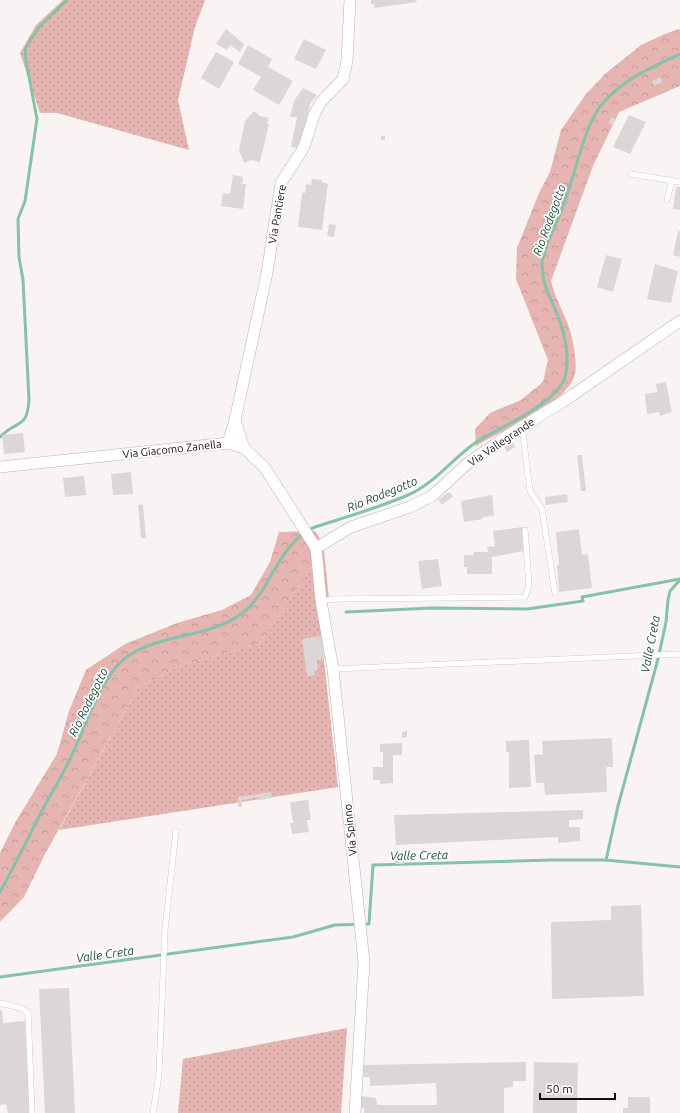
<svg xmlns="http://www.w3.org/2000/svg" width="680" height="1113" font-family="Ubuntu,sans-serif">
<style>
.grass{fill:url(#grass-dots)}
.forest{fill:url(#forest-crowns)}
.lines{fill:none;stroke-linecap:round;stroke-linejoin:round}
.stream{stroke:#86c2aa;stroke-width:3}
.building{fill:#dcd7d6}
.service-casing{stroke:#b7b2b2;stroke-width:6}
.minor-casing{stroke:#b7b2b2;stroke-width:12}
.service{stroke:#fff;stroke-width:5.5}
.minor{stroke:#fff;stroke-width:11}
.labels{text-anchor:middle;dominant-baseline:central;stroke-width:3.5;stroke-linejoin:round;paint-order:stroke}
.street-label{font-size:11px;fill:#111010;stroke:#fff}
.water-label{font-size:12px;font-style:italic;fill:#194a3a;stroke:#fff}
</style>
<defs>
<pattern id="grass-dots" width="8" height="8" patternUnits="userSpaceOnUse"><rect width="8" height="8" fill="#e6b4b1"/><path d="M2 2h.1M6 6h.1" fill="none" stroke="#c49a97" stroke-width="1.8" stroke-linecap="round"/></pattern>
<pattern id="forest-crowns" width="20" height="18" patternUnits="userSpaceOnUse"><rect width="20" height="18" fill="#e6b4b1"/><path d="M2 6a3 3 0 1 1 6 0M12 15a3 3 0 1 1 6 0" fill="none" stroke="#c49a97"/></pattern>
</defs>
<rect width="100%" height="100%" fill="#f9f4f3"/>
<g class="grass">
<path d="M63,0h142l-10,27 -17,73 11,50 -132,-37h-17l-20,-60 16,-28z"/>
<path d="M324,550l5,49 -8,34 17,154 -279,43 79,-142 41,-22 80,-22z"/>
<path d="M347,1028l-6,85h-163l5,-54z"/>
</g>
<g class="forest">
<path d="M680,29v57l-61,26 -26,54 -42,115c4,19 17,37 21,57 2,10 6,29 2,39 -12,30 -70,52 -98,69l-1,-17 15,-16 31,-13 22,-18 5,-22 -32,-81 1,-31 22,-55 11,-21 11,-42 25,-36 19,-20 36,-29 26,-12z"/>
<path d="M315,531l7,11 2,8 -65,94 -80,22 -41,22 -93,166 -21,43 -24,25v-69l16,-32 41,-67 12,-43 17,-41 39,-26 52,-21 45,-13 29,-15 19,-33 9,-30z"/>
</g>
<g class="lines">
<g class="stream">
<path d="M0,437c17,-18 27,-7 29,-37l-6,-120 -4,-23 -1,-38 7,-18 12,-82 -11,-58 -1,-12 15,-23 27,-26"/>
<path d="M346,612l86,-4 95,1 56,-8 -1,-4 98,-18"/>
<path d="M606,860l12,-54 40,-147 8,-37 2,-22 2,-9 10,-11"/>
<path d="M0,892c15,-27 28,-54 42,-81 10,-19 21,-37 30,-56 15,-31 29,-83 59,-101 34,-21 80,-16 113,-42 27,-22 35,-70 71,-85 31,-10 63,-19 93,-32 27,-12 43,-35 67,-52 23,-15 82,-39 90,-66 5,-19 0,-45 -8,-63 -5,-13 -12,-24 -14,-38 0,-5 -1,-10 -1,-14 4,-21 16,-40 23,-61 10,-26 20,-79 38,-98 22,-25 48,-35 77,-49"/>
<path d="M0,977l293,-40 42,-12 34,-1 4,-59 179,-5h54l74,7"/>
</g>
</g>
<g class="building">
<path d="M371,0h45l1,2 -43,6v-4l-3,1z"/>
<path d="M226,29l18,15 -4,8 -10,-7 -3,5 -11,-6z"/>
<path d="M304,39l22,11 -10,19 -22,-10z"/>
<path d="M248,45l24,14 -4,8 25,14 -14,24 -26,-15 8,-13 -23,-13z"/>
<path d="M216,52l18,10 -15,27 -18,-11z"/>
<path d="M660,77l2,5 -8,4 -2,-5z"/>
<path d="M303,88l14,7 -7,9 -7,33 -6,11 -6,-1 6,-30h-7l4,-16z"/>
<path d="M254,111l6,5 9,2 -2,6h2l-9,38 -9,-2 -7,3 -5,-13 6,-29z"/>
<path d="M629,115l17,7 -16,32 -17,-7z"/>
<path d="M611,117l4,2 -2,6 -4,-2z"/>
<rect x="381" y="136" width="4" height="4"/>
<path d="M233,175l10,2 -1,7h4l-3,25 -22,-3 2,-13 7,1z"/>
<path d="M312,179l10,1v2l6,2 -6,46 -24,-3 4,-34h3l1,-9 5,1z"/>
<path d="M676,187h4v23l-7,-1z"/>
<path d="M329,224l7,1 -2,12 -7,-1z"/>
<path d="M678,231h2v26l-7,-2z"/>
<path d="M606,255l16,4 -9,33 -16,-5z"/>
<path d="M655,264l23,7 -7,32 -24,-4z"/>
<path d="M666,382l6,30 -12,4 -1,-4 -12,2 -2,-20 12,-2 -1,-8z"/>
<path d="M23,433l2,19 -21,2 -2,-19z"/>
<path d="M513,442l2,5 -8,5 -3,-5z"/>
<path d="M577,455h5l4,36h-5z"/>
<path d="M131,472l2,22 -20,1 -2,-21z"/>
<path d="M84,476l2,19 -21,2 -2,-19z"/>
<path d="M449,492l4,4 -11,9 -4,-5z"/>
<path d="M567,494l1,8 -22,3 -1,-8z"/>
<path d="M492,495l2,21 -11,1v2l-19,3 -3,-21z"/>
<path d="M143,504l3,34h-5l-3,-33z"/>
<path d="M522,527l2,24 -32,6v17h-25v-7h-3v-12h9l1,-3h14l-1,-5 8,-1 -2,-15z"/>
<path d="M579,529l3,26 6,-1 4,34 -33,4 -2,-27h2l-3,-33z"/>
<path d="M438,559l4,27 -20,3 -4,-28z"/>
<path d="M322,636l3,23 -8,1 1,10 -4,1 1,4 -8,1 -5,-37z"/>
<path d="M407,731v6l-5,1v-6z"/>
<path d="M612,738l1,29h-7l1,25 -62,3 -1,-12h-8l-2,-28 9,-1 -1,-13z"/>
<path d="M529,740l2,47 -22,1v-36l-3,1v-12z"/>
<path d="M402,743v12h-9v28l-13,1v-4h-7v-13h10v-15h-3v-8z"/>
<path d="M271,792l1,6 -12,2 -1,-3 -17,3v7h-4v-10z"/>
<path d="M308,800l3,20h-4l2,12 -17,2 -2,-11h3l-3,-21z"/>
<path d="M583,810v9l-14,1v7h11v14l-22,2v-6l-162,8 -2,-30z"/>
<rect x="395" y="857" width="9" height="7"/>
<path d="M641,905l3,91 -92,3 -1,-77 60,-2v-14z"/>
<path d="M69,988l6,125h-30l-6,-124z"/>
<path d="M0,1010h2l1,13 22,-2 5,92h-22l-2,-9 -6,1z"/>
<path d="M526,1062v19h-13v6l-9,1v25h-140v-5h-3l1,-12 14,2 1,7h60l-1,-22 -66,3v-9h-7l1,-12z"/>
<path d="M534,1062l44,1 -1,50h-44z"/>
<path d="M628,1097h22v16h-27v-5h5z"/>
</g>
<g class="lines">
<g class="service-casing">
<g id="service">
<path d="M631,174l49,8"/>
<path d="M667,200l5,-20"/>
<path d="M522,426l8,65 12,18 13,84"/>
<path d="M321,601l15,-2 189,-2 4,-12 -4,-55"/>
<path d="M333,669l347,-15"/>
<path d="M0,1003l21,5 7,5 4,100"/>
<path d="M153,1113l6,-39 6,-145 11,-98"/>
</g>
</g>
<g class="minor-casing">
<g id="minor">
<path d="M235,420l9,28"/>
<path d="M228,443l7,-23 32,-147 14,-90 23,-36 10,-32 7,-13 22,-23 4,-18 3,-61"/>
<path d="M0,467l228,-24 16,5 21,20 51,80 5,53 12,68 31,293 -9,151"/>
<path d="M316,548l35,-21 59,-20 22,-11 36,-33 42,-29 54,-33 116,-80"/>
</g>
</g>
<use href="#service" class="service"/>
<use href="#minor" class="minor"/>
</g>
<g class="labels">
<g class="street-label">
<text transform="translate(277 214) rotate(-80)">Via Pantiere</text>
<text transform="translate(501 442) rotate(-34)">Via Vallegrande</text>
<text transform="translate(172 449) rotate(-6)">Via Giacomo Zanella</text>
<text transform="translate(350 830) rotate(-96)">Via Spinno</text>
</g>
<g class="water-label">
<text transform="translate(549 220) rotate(-70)">Rio Rodegotto</text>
<text transform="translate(382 494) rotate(-22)">Rio Rodegotto</text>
<text transform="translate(650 644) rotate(-79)">Valle Creta</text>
<text transform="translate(88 702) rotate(-64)">Rio Rodegotto</text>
<text transform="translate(419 855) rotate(-1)">Valle Creta</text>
<text transform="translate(105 954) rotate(-8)">Valle Creta</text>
</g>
</g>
<path d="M540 1093v6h75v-6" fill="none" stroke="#111010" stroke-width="2"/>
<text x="546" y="1093" font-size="12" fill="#111010" stroke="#ffffff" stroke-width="3" paint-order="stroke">50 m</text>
</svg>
